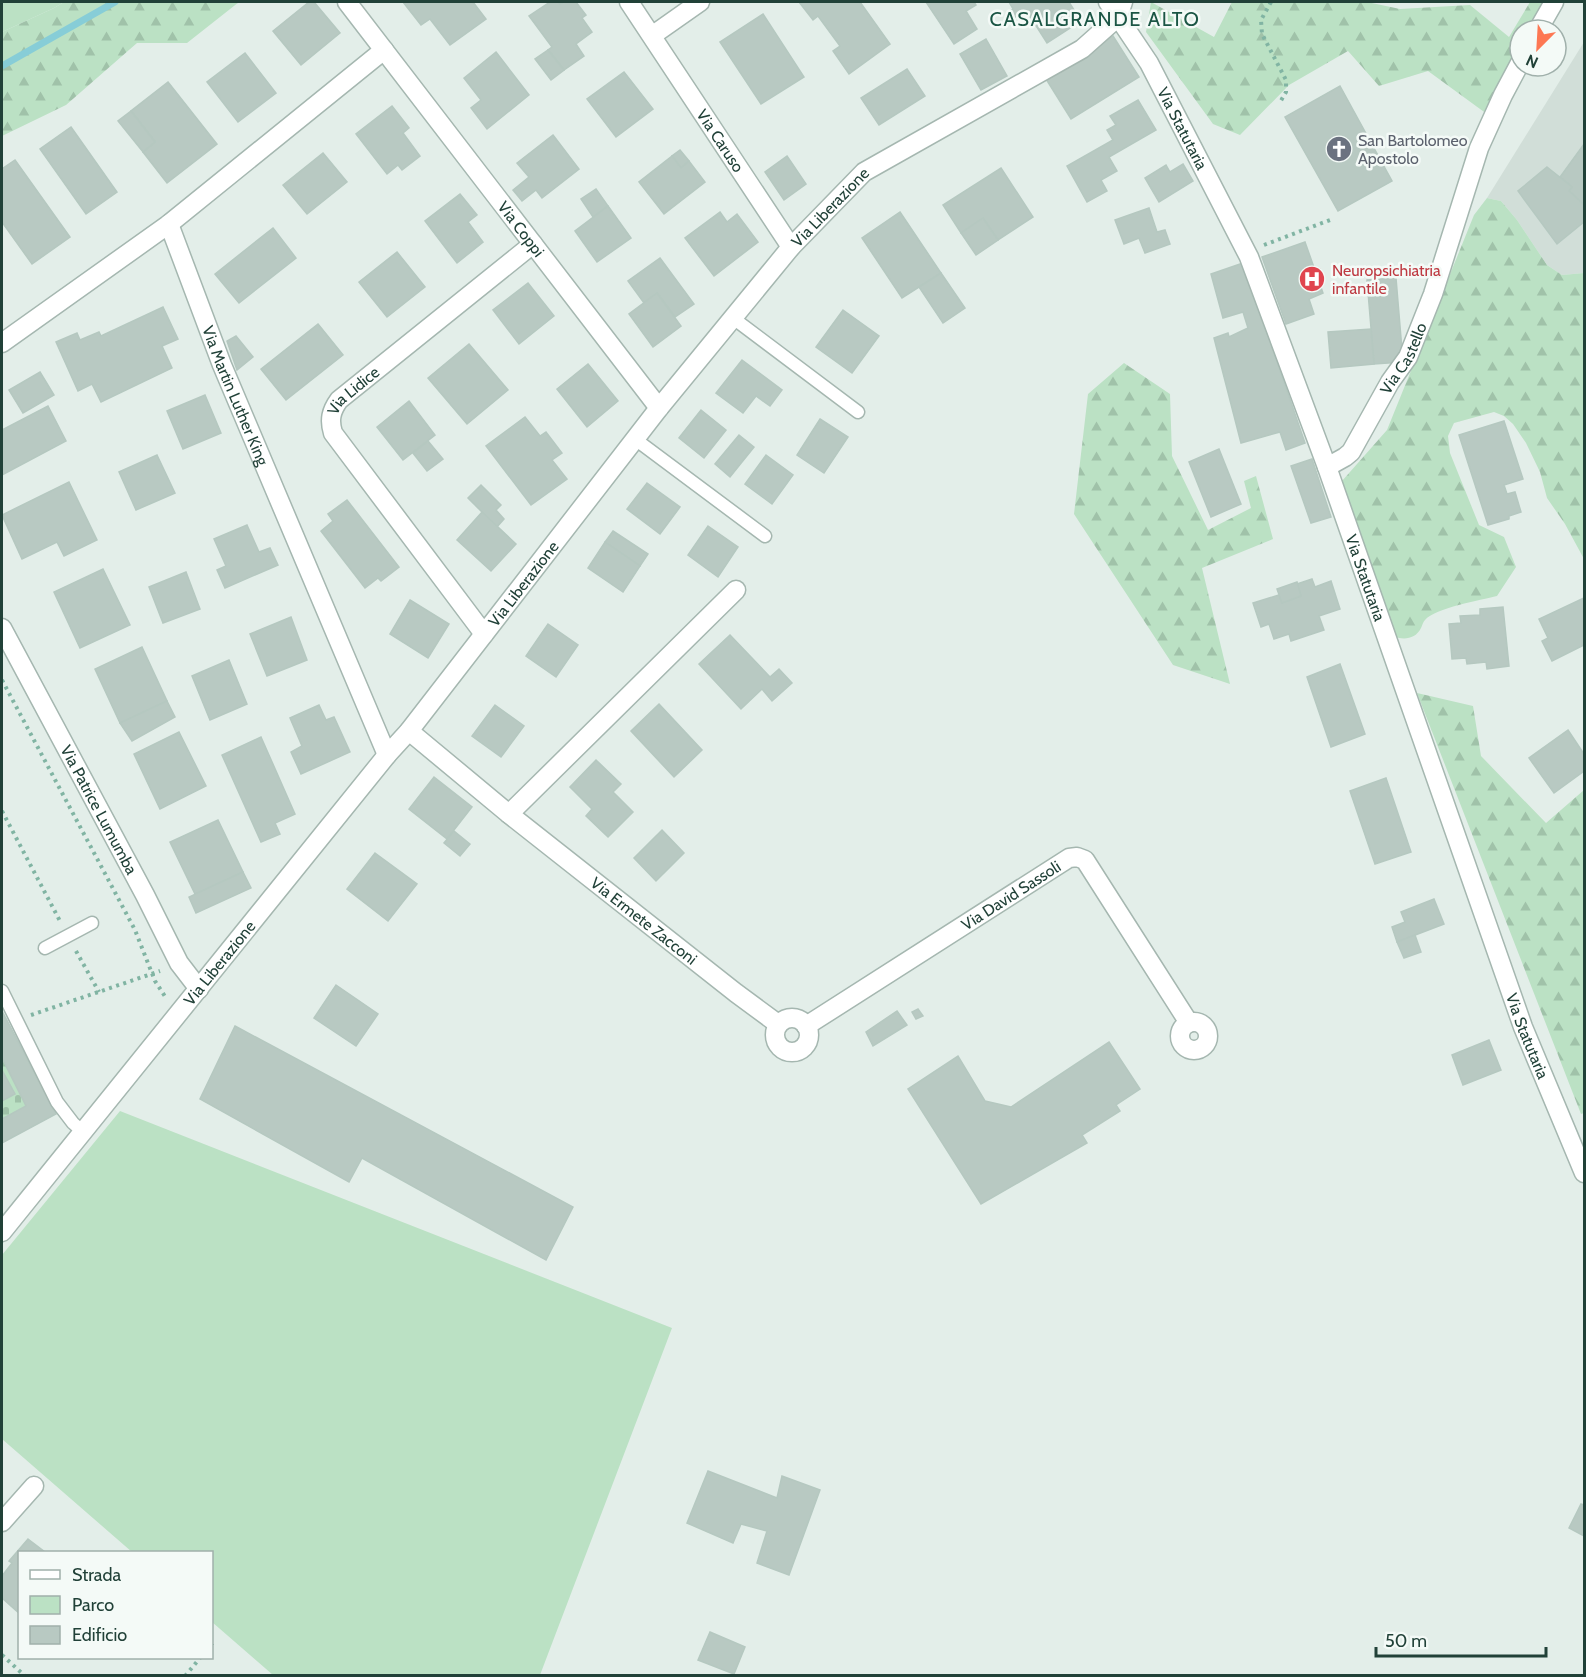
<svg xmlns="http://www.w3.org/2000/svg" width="1586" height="1677" font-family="Cabin,sans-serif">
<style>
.built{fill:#d1ded8}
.green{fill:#bbe1c4}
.forest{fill:url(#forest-firs)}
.cemetery{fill:url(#cemetery-stones)}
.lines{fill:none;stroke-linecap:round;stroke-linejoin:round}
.stream{stroke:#87cdd7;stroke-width:7}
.building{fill:#b8c9c2;stroke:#b5c8c0;stroke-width:1.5}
.lane-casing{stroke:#a5b7b0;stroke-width:15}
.street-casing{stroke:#a5b7b0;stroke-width:21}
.path{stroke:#81b4a3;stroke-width:4;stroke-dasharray:3 4.5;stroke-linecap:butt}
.lane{stroke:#fff;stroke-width:12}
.street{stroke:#fff;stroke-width:18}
.labels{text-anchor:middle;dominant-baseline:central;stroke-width:5;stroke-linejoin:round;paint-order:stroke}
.street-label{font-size:16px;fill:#214138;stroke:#f4faf7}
.worship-label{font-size:16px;fill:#5b616d;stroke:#f4faf7;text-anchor:start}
.health-label{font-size:16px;fill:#be3a42;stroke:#f4faf7;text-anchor:start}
.quarter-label{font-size:20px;letter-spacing:1.5px;fill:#1b5645;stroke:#f4faf7}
</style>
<defs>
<pattern id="forest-firs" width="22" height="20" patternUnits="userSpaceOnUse" patternTransform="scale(1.5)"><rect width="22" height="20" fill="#bbe1c4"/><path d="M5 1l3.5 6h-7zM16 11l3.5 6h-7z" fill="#a0c2a9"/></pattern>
<pattern id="cemetery-stones" width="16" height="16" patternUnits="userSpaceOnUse" patternTransform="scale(1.5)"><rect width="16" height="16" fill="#bbe1c4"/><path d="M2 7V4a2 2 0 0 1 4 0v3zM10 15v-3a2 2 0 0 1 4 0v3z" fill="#a0c2a9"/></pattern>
</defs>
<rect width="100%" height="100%" fill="#e3eee9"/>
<path class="built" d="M1584,42v231l-22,2 -15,-10 -30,-45 -16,-19 -14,-3z"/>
<g class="green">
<path d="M2,2h62l-10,6 -52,24z"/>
<path d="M120,1111l552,217 -132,347h-267l-61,-53v-70h-80l-130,-113v-184z"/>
</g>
<g class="forest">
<path d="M64,2h175l-52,41h-50l-71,62 -64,31v-104l52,-24z"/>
<path d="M1151,2l63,35 18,-35h135l33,7 70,-4 39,32 21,-35h26l-16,28h-20v36l-29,51 -63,-46 -49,15 -31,-35 -59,34 -49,50 -27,-11 -67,-92z"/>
<path d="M1487,198l14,3 16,19 30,45 15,10 22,-2v286l-19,-35 -18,-26 -7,-26 -14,-29 -13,-19 -9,-8 -10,-4 -40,11 -6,13 2,17 29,72 25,12 12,30 -19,29c-16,4 -62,12 -72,24 -2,2 -3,6 -4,8 -6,12 -18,12 -29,8l-50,-155 45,-51 87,-215z"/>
<path d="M1124,363l46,31 2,62 36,74 43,-22 -7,-27 12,-5 17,63 -71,29 28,116 -57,-19 -99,-151 14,-120z"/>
<path d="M1417,693l56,13 8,50 65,67 38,-33v323l-3,1z"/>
</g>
<path class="cemetery" d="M2,1011l54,103 -54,29z"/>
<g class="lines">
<path class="stream" d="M2,66l113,-64"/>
</g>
<g class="building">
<path d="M309,2h5l26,31 -39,32 -28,-34z"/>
<path d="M403,2h70l13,17 -36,26 -20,-26 -9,6z"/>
<path d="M550,2h8l2,2 4,-2h12l10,13 -4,3 10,14 -16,12 8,12 -20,14 -16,-20 4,-3 -23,-31z"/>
<path d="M799,2h61l30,42 -41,30 -16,-23 7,-5 -22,-30 -5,4z"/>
<path d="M926,2h48l2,3 -10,6 11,18 -23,15z"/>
<path d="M1009,2h60l12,19 -34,22 -21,-33 -12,8 -4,-7 3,-2z"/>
<path d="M763,14l41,63 -43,27 -41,-62z"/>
<path d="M1113,36l26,41 -68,42 -25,-40z"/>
<path d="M986,39l21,37 -26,14 -21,-36z"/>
<path d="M548,50l16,20 -13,10 -16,-21z"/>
<path d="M496,52l33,43 -42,34 -16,-21 10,-8 -17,-22z"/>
<path d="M245,53l31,40 -38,29 -31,-40z"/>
<path d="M907,69l18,27 -46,29 -18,-27z"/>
<path d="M624,72l29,37 -37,28 -29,-38z"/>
<path d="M168,82l49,62 -50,39 -24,-31 12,-10 -24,-31z"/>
<path d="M1340,86l52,95 -54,30 -53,-94z"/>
<path d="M1138,100l18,30 -47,27 8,14 -16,9 6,11 -20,11 -20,-36 46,-26 -6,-10 9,-5 -6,-9z"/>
<path d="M392,106l17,22 -6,5 17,23 -18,14 -4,-5 -11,9 -31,-40z"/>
<path d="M131,111l24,31 -12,10 -25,-31z"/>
<path d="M71,127l46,65 -31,22 -46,-65z"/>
<path d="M553,135l26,34 -37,29 -6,-8 -14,11 -9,-11 16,-13 -12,-14z"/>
<path d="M1584,144v61l-15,-14 3,-4 -12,-10z"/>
<path d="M680,150l9,11 -8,7 -9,-12z"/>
<path d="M323,153l24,29 -40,32 -24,-29z"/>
<path d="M672,156l9,12 8,-7 16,21 -41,32 -25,-32z"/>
<path d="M787,156l19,28 -22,16 -19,-28z"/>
<path d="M15,160l55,77 -38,27 -30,-42v-53z"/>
<path d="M1183,164l10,17 -34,21 -14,-24 21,-13 4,7z"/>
<path d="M1547,167l25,20 -3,4 15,14v17l-27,22 -39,-53z"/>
<path d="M1001,168l32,49 -35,23 -15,-22 -22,15 -18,-28z"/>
<path d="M596,189l12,17 -15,11 -12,-18z"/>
<path d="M460,194l17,21 -9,7 15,20 -26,21 -32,-42z"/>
<path d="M608,206l23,32 -34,24 -22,-31z"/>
<path d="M1149,208l8,24 8,-2 5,14 -25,9 -6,-15 -15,6 -9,-24z"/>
<path d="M720,212l7,10 10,-8 21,28 -44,34 -29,-38z"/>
<path d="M900,212l41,61 -39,25 -40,-60z"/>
<path d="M983,218l15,22 -22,15 -15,-22z"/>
<path d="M273,228l23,30 -57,45 -24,-29z"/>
<path d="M1305,242l18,51 -14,6 5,15 -28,10 -24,-67z"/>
<path d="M397,252l28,35 -38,30 -28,-35z"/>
<path d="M660,258l34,46 -19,13 -18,-24 -13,10 -16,-22z"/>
<path d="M1243,263l62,180 -19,7 -6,-18 -39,11 -27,-105 14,-5 1,4 19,-9 -5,-16 -20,6 -12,-44z"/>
<path d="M941,273l24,35 -22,15 -24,-36z"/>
<path d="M1396,278l7,84 -29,2 -7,-84z"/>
<path d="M528,283l26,33 -35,28 -26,-34z"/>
<path d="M657,293l24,33 -28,21 -24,-33z"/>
<path d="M163,307l15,32 -16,7 10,22 -71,34 -9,-18 -14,7 -22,-49 21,-9 3,7 19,-8 2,4z"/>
<path d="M843,310l36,26 -27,37 -36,-26z"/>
<path d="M318,324l25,31 -57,45 -25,-31z"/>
<path d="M1371,329l3,35 -43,4 -3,-36z"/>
<path d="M236,336l17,21 -16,13 -10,-29z"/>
<path d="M469,344l39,46 -41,34 -39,-46z"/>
<path d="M742,360l40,30 -12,16 -14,-10 -13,17 -27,-20z"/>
<path d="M588,364l30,37 -31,26 -30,-38z"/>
<path d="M40,372l14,23 -31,18 -14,-23z"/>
<path d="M205,395l16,38 -38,16 -16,-38z"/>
<path d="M409,401l26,34 -32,25 -26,-33z"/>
<path d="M48,406l18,35 -64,34v-45z"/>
<path d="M701,410l25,20 -22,28 -25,-20z"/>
<path d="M525,417l15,19 6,-4 16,21 -10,7 15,19 -36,26 -45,-59z"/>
<path d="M820,419l28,18 -24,36 -27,-18z"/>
<path d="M1504,421l19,58 -19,6 3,9 8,-2 6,20 -12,4v3l-21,6 -29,-90z"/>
<path d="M739,435l15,12 -24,30 -15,-13z"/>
<path d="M428,441l15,18 -16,12 -14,-18z"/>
<path d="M1219,449l22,55 -30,13 -22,-55z"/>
<path d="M157,455l18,38 -39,17 -17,-38z"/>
<path d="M766,455l27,20 -21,29 -27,-20z"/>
<path d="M1312,459l19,58 -20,6 -20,-57z"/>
<path d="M69,482l28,58 -33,16 -7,-14 -35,17 -20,-44z"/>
<path d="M647,483l33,24 -20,27 -33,-25z"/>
<path d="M481,485l20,20 -5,5 8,9 -7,8 -29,-29z"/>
<path d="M347,500l52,67 -18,14 -3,-3 -13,10 -44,-57 12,-10 -5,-7z"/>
<path d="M482,512l34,32 -25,27 -34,-31z"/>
<path d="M247,525l12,27 11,-4 8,17 -53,23 -8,-18 9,-4 -12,-27z"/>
<path d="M708,526l30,21 -20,30 -30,-22z"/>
<path d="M613,531l35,23 -8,12 -35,-24z"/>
<path d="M605,542l35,24 -17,26 -35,-24z"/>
<path d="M103,569l27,56 -50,23 -26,-56z"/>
<path d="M186,572l14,37 -37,14 -14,-36z"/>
<path d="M1312,579l3,8 16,-6 9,28 -21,7 5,14 -33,11 -2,-7 -15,5 -5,-15 -8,3 -8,-24 26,-8 3,8 19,-7 -4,-12z"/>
<path d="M1297,582l4,14 -19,7 -5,-14z"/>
<path d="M1584,598v47l-32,16 -10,-20 6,-3 -9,-19z"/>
<path d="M410,600l39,24 -21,34 -38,-24z"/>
<path d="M1503,607l6,59 -22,3 -1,-7 -19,2 -1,-6 -14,1 -3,-35 12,-1 -1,-7 20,-1v-6z"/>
<path d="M291,617l16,43 -40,16 -17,-42z"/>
<path d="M548,624l30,21 -22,32 -30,-21z"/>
<path d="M730,635l40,42 9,-8 13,14 -20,18 -10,-12 -21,20 -42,-45z"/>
<path d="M142,647l25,54 -47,22 -25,-54z"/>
<path d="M229,660l18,44 -37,16 -18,-44z"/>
<path d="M1340,664l25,70 -34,13 -24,-70z"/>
<path d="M167,701l8,16 -43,24 -12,-18z"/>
<path d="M659,704l43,46 -28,27 -43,-46z"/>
<path d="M319,705l7,15 8,-3 16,35 -49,22 -10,-22 11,-6 -12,-28z"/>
<path d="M495,705l29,21 -23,31 -29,-21z"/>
<path d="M1568,730l16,24v17l-30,22 -25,-35z"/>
<path d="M179,732l27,54 -46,23 -26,-55z"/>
<path d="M261,737l34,77 -20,9 5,11 -19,8 -39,-87z"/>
<path d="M596,760l25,24 -8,8 20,20 -25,25 -22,-21 6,-7 -22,-22z"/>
<path d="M434,777l38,30 -25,32 -38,-30z"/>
<path d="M1386,778l25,74 -36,12 -25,-73z"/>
<path d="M218,820l25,52 -48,22 -25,-52z"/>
<path d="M662,830l22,23 -28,28 -22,-23z"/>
<path d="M454,831l16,13 -10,12 -16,-13z"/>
<path d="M375,853l42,31 -29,37 -41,-32z"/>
<path d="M243,872l8,16 -55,25 -7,-16z"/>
<path d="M1434,899l10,25 -47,18 -5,-15 13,-5 -4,-10z"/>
<path d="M1415,935l6,17 -17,6 -7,-16z"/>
<path d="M336,985l42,29 -22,32 -42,-28z"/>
<path d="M918,1009l5,7 -7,3 -4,-7z"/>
<path d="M2,1011l54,103 -54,29v-24l24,-13 -24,-48z"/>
<path d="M897,1011l10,14 -34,21 -7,-14z"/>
<path d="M235,1026l338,181 -27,53 -184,-102 -13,24 -149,-83z"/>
<path d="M1489,1040l12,30 -38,15 -11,-30z"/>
<path d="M1109,1042l31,47 -24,16 4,6 -38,24 5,8 -106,61 -73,-115 50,-33 27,45 26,6z"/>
<path d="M2,1070l13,24 -13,7z"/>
<path d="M708,1471l69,27 5,-22 38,14 -31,85 -32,-12 10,-32 -26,-7 -8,19 -46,-20z"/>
<path d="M1581,1504l3,1v31l-15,-8z"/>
<path d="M28,1539l17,13h-25v62l-18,-16v-22l10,-13 -3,-2z"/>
<path d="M710,1632l35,15 -11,27 -36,-14z"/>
</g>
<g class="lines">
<g class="lane-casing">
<g id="lane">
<path d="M733,318l125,94"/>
<path d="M635,439l130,97"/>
<path d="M45,948l47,-25"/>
<path d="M2,991l55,111 16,21 9,8"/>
</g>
</g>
<g class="street-casing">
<g id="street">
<path id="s1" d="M347,2l312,406"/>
<path id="s2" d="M629,2l162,245"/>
<path id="s3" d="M1108,2l41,61 100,194 78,210 196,560 61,146"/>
<path d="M1538,30l16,-28"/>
<path d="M653,35l47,-33"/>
<path id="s4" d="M169,224l53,141 165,390"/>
<path d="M2,343l167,-119 215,-174"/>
<path id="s5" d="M1327,467l18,-10 6,-5 39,-70 18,-25 25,-63 46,-146 24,-53 17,-32"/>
<path id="s6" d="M2,628l143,267 34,68 20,26"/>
<path id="s7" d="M484,634l-151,-201c-4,-13 -2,-22 6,-33l194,-156"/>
<path id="s8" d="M409,731l100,83 227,179 42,31"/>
<path d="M509,814l227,-224"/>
<circle cx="792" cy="1035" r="17"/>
<circle cx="1194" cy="1036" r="14"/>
<path id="s9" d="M806,1026l263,-168 8,-1 8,3 104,163"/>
<path id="s10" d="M2,1232l385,-477 22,-24 250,-323 132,-161 73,-75 218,-123 36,-32 5,-15"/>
<path d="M2,1522l32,-36"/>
</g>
</g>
<g class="path">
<path d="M1271,2l-10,18 1,14 24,46v12l-7,12"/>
<path d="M1264,245l66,-25"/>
<path d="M2,680l133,250 20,51 11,17"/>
<path d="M2,811l59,112"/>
<path d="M76,951l23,41"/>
<path d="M31,1015l129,-44"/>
<path d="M212,1645v-1"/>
<path d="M2,1655l23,21"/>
<path d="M185,1676l15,-18"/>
</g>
<use href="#lane" class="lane"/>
<use href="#street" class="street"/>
</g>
<defs>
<g id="church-disc" transform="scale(1.35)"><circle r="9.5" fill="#6b7280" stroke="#f4faf7"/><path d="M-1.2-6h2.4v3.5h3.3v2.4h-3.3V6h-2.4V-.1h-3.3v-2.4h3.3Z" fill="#fff"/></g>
<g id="hospital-disc" transform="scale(1.35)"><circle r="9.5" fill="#e0444e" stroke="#f4faf7"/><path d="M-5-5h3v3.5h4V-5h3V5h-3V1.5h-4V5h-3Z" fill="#fff"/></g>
</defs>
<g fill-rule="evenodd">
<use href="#church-disc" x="1339" y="149"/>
<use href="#hospital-disc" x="1312" y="279"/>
</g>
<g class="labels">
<g class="street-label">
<text stroke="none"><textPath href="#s3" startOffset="147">Via Statutaria</textPath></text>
<text stroke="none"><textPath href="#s2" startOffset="166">Via Caruso</textPath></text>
<text stroke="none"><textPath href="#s10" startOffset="1318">Via Liberazione</textPath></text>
<text stroke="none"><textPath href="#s1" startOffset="286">Via Coppi</textPath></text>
<text stroke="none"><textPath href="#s5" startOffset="136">Via Castello</textPath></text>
<text stroke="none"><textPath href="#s7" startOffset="303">Via Lidice</textPath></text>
<text stroke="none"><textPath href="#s4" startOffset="184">Via Martin Luther King</textPath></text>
<text stroke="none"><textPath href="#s3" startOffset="633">Via Statutaria</textPath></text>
<text stroke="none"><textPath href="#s10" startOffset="832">Via Liberazione</textPath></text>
<text stroke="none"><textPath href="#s6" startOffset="206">Via Patrice Lumumba</textPath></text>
<text stroke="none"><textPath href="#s9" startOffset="243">Via David Sassoli</textPath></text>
<text stroke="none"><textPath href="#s8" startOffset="302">Via Ermete Zacconi</textPath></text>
<text stroke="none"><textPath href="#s10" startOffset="346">Via Liberazione</textPath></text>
<text stroke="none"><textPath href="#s3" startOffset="1119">Via Statutaria</textPath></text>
</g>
<g class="worship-label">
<text x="1358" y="140">San Bartolomeo<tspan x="1358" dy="18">Apostolo</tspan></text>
</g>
<g class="health-label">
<text x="1332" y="270">Neuropsichiatria<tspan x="1332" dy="18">infantile</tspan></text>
</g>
<g class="quarter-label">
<text x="1095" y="19">CASALGRANDE ALTO</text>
</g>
</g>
<rect width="1586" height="1677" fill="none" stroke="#214138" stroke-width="6"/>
<rect x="18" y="1551" width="195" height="108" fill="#f4faf7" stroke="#a0b0ab" stroke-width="1.5"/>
<rect x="30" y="1570" width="30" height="9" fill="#ffffff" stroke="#a0b0ab" stroke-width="1.5"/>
<text x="72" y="1581" font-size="18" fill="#214138">Strada</text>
<rect x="30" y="1596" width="30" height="18" fill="#bbe1c4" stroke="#a0b0ab" stroke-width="1.5"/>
<text x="72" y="1611" font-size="18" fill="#214138">Parco</text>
<rect x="30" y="1626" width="30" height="18" fill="#b8c9c2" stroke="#a0b0ab" stroke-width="1.5"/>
<text x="72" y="1641" font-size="18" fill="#214138">Edificio</text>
<g transform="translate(1538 48) rotate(204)"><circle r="28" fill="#f4faf7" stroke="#a0b0ab" stroke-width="1.5"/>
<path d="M0-4.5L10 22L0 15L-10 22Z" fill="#fd7753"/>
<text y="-9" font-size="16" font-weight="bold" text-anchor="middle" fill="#214138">N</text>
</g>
<path d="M1376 1647v9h170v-9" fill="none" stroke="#214138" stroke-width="3"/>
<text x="1385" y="1647" font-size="18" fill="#214138" stroke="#f4faf7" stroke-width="4.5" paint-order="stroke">50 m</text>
</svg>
